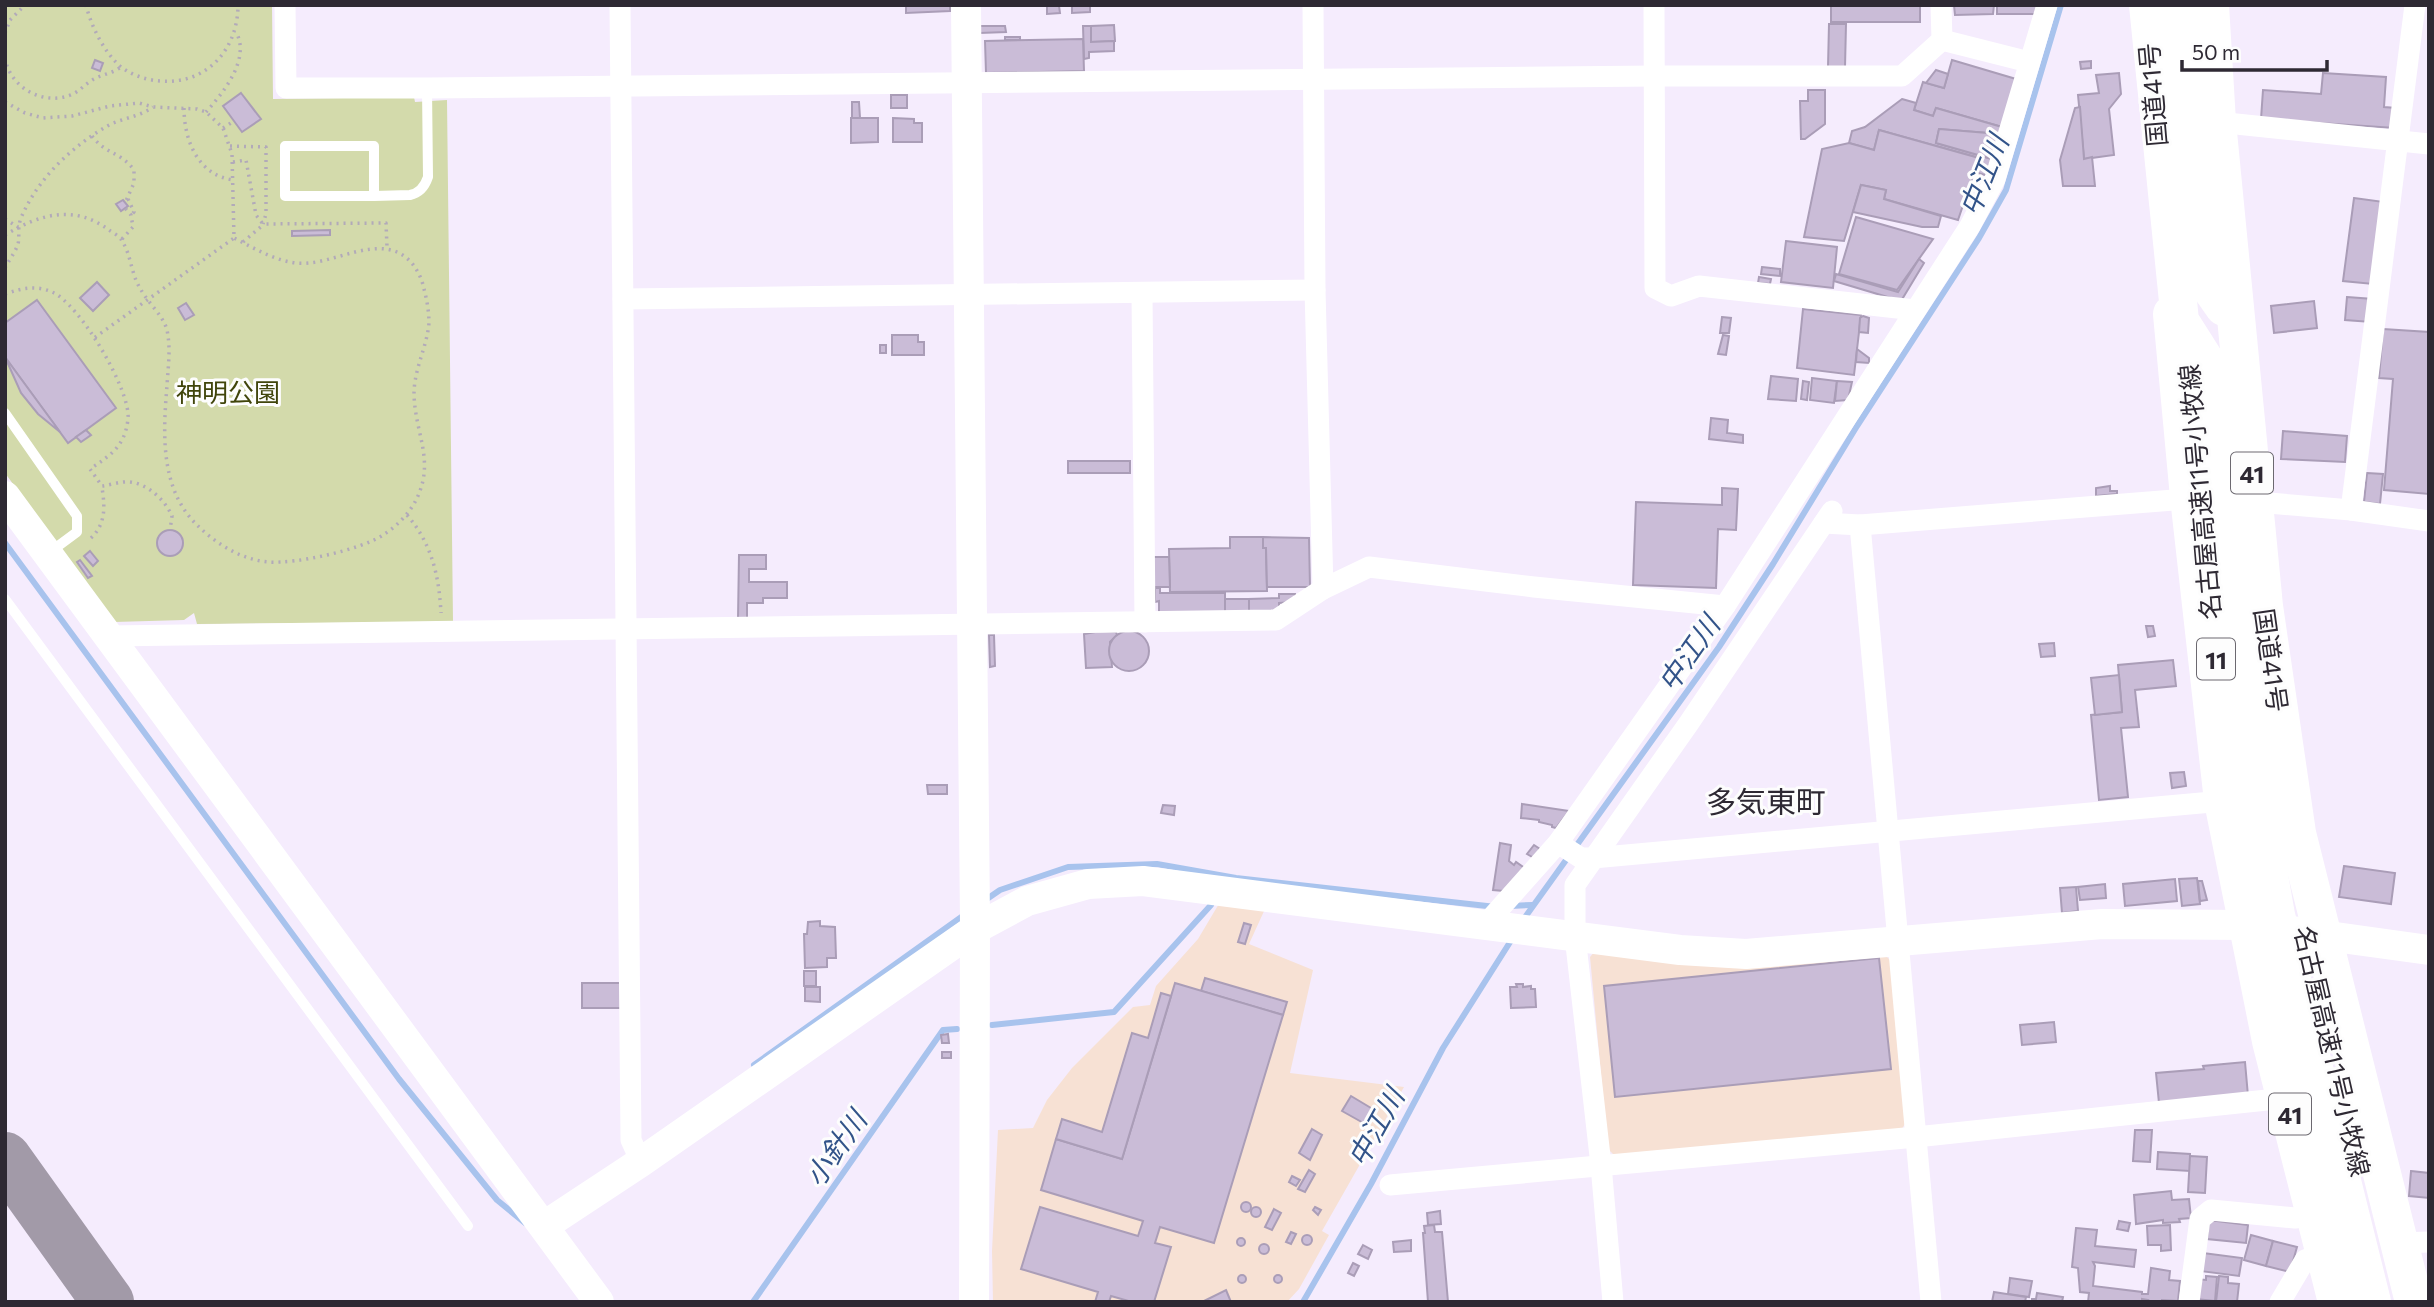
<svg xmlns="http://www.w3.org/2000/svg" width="2434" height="1307" font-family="Commissioner,'Noto Sans JP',sans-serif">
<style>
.industrial{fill:#f7e1d4}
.green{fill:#d3daab}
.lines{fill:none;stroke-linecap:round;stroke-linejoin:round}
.stream{stroke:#a8c3ed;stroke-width:6}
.taxiway{stroke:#a29aa8;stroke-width:52}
.building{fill:#cabcd7;stroke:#aa9db7;stroke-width:2}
.path{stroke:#b2aab9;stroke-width:3.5;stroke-dasharray:2 5;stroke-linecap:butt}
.lane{stroke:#fff;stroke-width:10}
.street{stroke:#fff;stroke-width:21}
.secondary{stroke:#fff;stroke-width:30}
.highway{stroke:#fff;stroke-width:38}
.labels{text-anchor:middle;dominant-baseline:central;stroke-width:6;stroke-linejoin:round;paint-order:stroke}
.shield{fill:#fdfdfd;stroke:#6c6970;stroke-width:2}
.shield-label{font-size:24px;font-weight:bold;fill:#2e2933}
.street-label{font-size:26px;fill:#2e2933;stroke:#fdfdfd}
.park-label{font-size:26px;fill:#40450b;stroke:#fdfdfd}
.water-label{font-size:28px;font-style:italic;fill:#325389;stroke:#fdfdfd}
.quarter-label{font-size:30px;fill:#2e2933;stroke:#fdfdfd}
</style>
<rect width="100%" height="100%" fill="#f5ecfd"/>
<g class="industrial">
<path d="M1220,902l45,7 -16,35 64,26 -23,103 114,14 -82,144 7,4 -30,54 -12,13h-294l-1,-51 6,-121 35,-2 14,-28 25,-32 61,-61 17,-2 6,-19 42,-47z"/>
<path d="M1596,950l290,6 7,7 13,159 -4,7 -288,26 -6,-6 -18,-192z"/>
</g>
<path class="green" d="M5,5h267l1,94 141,-2 1,5 32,-2 6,522 -256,2 -3,-11 -10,7 -70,2 -109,-149z"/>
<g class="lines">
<g class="stream">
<path d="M5,543l394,536 98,121 28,23"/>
<path d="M984,901l16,-11 68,-23 89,-3 79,14 260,29"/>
<path d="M1510,906l22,-1"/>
<path d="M1523,920l196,-273 54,-83 84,-138 122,-188 27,-48 55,-185"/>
<path d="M992,1025l122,-13 97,-107"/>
<path d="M754,1065l213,-152"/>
<path d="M753,1302l190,-272 14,-1"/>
<path d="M1303,1302l68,-118 72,-136 69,-109"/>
</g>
<path class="taxiway" d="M5,1158l103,144"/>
</g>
<g class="building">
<path d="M906,5h44v6l-44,2z"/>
<path d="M1047,5h21l-9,1 1,7 -13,1z"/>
<path d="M1072,5h18v7l-18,1z"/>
<rect x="1831" y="5" width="89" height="17"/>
<path d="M1954,5h40l-1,9 -38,1z"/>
<rect x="1997" y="5" width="42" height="9"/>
<path d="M1829,24h17l-1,43h-17z"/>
<path d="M1114,25l1,16 -24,1v-16z"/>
<path d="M980,26h25l1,6 -26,1z"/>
<path d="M1083,26h8v16l23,-1v10l-25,1v6l-5,1z"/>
<rect x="1005" y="37" width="15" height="3"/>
<path d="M1083,39l1,32 -98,2 -1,-32z"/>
<path d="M95,60l8,3 -3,8 -8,-3z"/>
<path d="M1952,60l64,19 -14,48 -66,-19 -3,8 -19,-6 9,-28 21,6z"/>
<path d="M2091,61v7l-10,1 -1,-7z"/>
<path d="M1936,70l12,4 -4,14 -18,-5z"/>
<path d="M2119,73l2,21 -12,15 5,46 -30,4 -6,-64 21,-2 -3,-18z"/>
<path d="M2323,73l63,4 -2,30 12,1 -1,20 -134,-9 2,-29 58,4z"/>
<path d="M1808,90h17v34l-20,15h-4l-1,-38h8z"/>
<path d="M241,93l20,26 -19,13 -19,-26z"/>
<rect x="891" y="95" width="16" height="13"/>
<path d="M1902,99l14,4 -2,7 19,6 3,-8 66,19 -2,7 -61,-5 -3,14 56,16 -7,16 -11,-3 5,-14 -100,-28 -5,20 -25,-7 3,-12 13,-4z"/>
<path d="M852,102h7l1,16h-8z"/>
<path d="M2080,107l4,52 8,-2 3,29h-32l-3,-26 15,-52z"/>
<path d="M851,118h27v24l-27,1z"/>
<path d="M893,118l21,1v4h8v19h-29z"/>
<path d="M1939,129l61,5 -8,25 -56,-16z"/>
<path d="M1879,130l100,28 -21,62 -74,-21 2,-9 -25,-5 -17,56 -40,-4 18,-88 27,-6 25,7z"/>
<path d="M1861,185l25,5 -2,9 57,17 -3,11h-16l-69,-15z"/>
<path d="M2354,198l30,4 -11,82 -30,-3z"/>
<path d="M123,200l5,6 -7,5 -5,-7z"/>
<path d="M1856,217l77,22 -36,51 -58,-16z"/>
<path d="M330,230v5l-38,1v-5z"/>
<path d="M1786,241l51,6 -4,41 -52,-6z"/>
<path d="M1919,259l5,4 -23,38 -67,-20 2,-7 62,18z"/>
<path d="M1762,267l18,2v7l-19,-2z"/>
<path d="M1759,277l12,2 -1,5 -12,-1z"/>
<path d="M97,282l12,13 -16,16 -13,-13z"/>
<path d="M2347,297l26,2 -2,23 -26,-2z"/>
<path d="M37,300l79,108 -48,35 -63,-86v-34z"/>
<path d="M2314,301l3,27 -43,5 -3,-27z"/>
<path d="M186,303l8,12 -9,5 -7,-12z"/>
<path d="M1803,309l58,6 -7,60 -57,-7z"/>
<path d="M1863,316l6,2 -1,15 -9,-1 1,-14z"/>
<path d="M1722,317l9,1 -2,15h-9z"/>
<path d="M2383,329l46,3v162l-45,-4 9,-111 -14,-1z"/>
<path d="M892,335h26v7h6v13h-32z"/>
<path d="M1723,335l6,1 -3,19 -8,-1z"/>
<rect x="880" y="345" width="6" height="8"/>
<path d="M1857,349l12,9v5l-13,-1z"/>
<path d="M5,357l55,75 -22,-18 -17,-21z"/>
<path d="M1771,376l27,3 -2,22 -28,-2z"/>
<path d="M1812,378l25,3 -3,22 -24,-3z"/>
<path d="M1803,381l6,1 -2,18 -6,-1z"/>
<path d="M1837,381l15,1 -4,18 -13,1z"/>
<path d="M1711,418l17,2 -1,13 16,2v8l-34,-4z"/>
<path d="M86,430l5,5 -10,7 -5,-5z"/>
<path d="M2283,431l64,5 -2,26 -64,-3z"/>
<rect x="1068" y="461" width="62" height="12"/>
<path d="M2367,473l16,1 -3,30 -16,-2z"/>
<path d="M2110,486v5h7v3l-21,2v-8z"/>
<path d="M1722,488l16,1 -2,41 -18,-1 -2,59 -83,-3 3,-83 86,3z"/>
<circle cx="170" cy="543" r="13"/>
<path d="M1230,537h33v11h3l1,43 -97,1 -1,-43 61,-1z"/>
<path d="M1263,537l46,1 1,49h-43l-1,-39h-3z"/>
<path d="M90,551l8,10 -5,5 -9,-10z"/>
<path d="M739,555h27v14h-17v13h38v16h-24v5h-16v16h-9z"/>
<path d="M1152,557h17l1,30h-18z"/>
<path d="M80,560l12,16 -4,2 -11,-16z"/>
<path d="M1155,588h5v5h65v19h-66v-11l-4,1z"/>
<path d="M1279,594h16v8l-16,1v8l-30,1v-13l30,-1z"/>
<rect x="1225" y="599" width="24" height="13"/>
<path d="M2146,626h7l2,10 -7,1z"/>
<path d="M1101,631l15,1 1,3 -7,7 2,25 -26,1 -2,-34z"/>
<circle cx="1129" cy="651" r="20"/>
<path d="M989,635h5l1,31 -5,1z"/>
<path d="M2054,643l1,13 -14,1 -2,-13z"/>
<path d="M2173,660l3,26 -41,4 4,37 -18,1 7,69 -29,3 -8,-85 31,-3 -4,-47z"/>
<path d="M2119,675l3,37 -27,3 -4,-37z"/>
<path d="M2184,772l2,14 -14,2 -2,-15z"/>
<path d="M927,785h20v9h-19z"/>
<path d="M1522,804l47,7 -13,17 -4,-1v-2l-13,-3v-2l-18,-2z"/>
<path d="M1163,805l12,1 -1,9 -13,-2z"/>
<path d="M1500,843l11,2 -2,16 5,4 2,-3 10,7 -22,22 -11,-1z"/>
<path d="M1534,845l6,4 -6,9 -7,-4z"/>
<path d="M2344,866l51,7 -4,31 -52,-7z"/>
<path d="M2197,878l3,26 -18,2 -3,-27z"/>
<path d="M2175,879l2,22 -52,5 -2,-22z"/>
<path d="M2198,881h4l5,19 -7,1z"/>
<path d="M2105,884l1,14 -26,2 -2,-13z"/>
<path d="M2076,887l2,24 -16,2 -2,-25z"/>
<path d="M820,921v5l15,1 1,31h-9v9l-22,1 -1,-34h3l1,-12z"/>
<path d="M1244,923l7,2 -6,19 -7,-2z"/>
<path d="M1879,958l12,111 -276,28 -11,-111z"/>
<rect x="804" y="971" width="12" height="15"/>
<path d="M1205,978l82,24 -4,13 -82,-24z"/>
<rect x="582" y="983" width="40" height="25"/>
<path d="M1175,983l108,32 -69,228 -54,-16 -5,16 16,4 -17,55h-22l-21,-6 -2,6h-14l3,-10 -77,-23 19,-62 98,29 5,-15 -102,-31 15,-51 66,20z"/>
<path d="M1516,984h7v3l8,-1v3h4l1,18 -25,1 -1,-21h7z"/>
<path d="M805,987h15v15l-15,-1z"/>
<path d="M1161,993l10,3 -49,163 -66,-20 6,-20 40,13 30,-99 16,5z"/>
<path d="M2054,1022l2,20 -34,3 -2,-20z"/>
<path d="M948,1034l1,9h-7l-1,-8z"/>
<rect x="942" y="1052" width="9" height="6"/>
<path d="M2245,1062l3,34 -89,7 -3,-30 48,-4 -1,-3z"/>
<path d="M1351,1096l25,15 -9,14 -25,-14z"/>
<path d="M1312,1129l10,6 -12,25 -11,-7z"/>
<path d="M2135,1130h17l-2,32 -17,-1z"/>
<path d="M2158,1152l32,2v17l-33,-2z"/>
<path d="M2190,1156l17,1 -2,36 -17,-1z"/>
<path d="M1309,1170l6,4 -10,18 -7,-3z"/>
<path d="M2411,1171l18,2v25l-20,-2z"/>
<path d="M1292,1176l8,4 -4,6 -7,-4z"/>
<path d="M2171,1191l1,9 17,-1 2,19 -12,1 1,3 -17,1v-3l-27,4 -2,-29z"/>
<circle cx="1246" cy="1207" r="5"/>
<circle cx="1256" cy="1212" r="5"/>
<path d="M1315,1207l6,3 -3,5 -5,-5z"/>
<path d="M1274,1209l7,4 -9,17 -7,-3z"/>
<path d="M1440,1211l1,13 -13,1 -1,-12z"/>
<path d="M2209,1220l39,5 -2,18 -39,-4z"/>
<path d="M2119,1221l11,2 -2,8 -11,-2z"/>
<path d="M1434,1225l1,7h7l6,70h-20l-5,-69h2l-1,-7z"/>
<path d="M2170,1225l1,25 -10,1v-6h-13l-1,-19z"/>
<path d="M2076,1228l21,2 -2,16 41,4 -2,17 -41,-5 2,4 -2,20 49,6v2h6l3,-26 19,3 -1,9 11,1 -2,20 -16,-1v2h-15l1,-2 -6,-1v3h-54l1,-9 -9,-1 -2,-24 -6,-1z"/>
<path d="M1291,1232l5,2 -5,10 -5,-2z"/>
<path d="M2251,1235l22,6 -7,25 -22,-6z"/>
<circle cx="1307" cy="1240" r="5"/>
<circle cx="1241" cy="1242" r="4"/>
<path d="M1411,1240v11l-17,1 -1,-10z"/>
<path d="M2273,1241l24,6 -7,25 -24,-6z"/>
<circle cx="1264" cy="1249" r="5"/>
<path d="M1363,1245l9,5 -4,9 -10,-5z"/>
<path d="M2203,1253l39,5 -3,18 -39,-5z"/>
<path d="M1353,1263l6,3 -5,10 -6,-3z"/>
<circle cx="1242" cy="1279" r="4"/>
<circle cx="1278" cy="1279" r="4"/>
<path d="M2206,1276l11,1 -2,24 -20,-2 2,-20 9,1z"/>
<path d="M2219,1276l9,1v6l11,1 -2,18h-21z"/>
<path d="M2010,1278l22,3 -3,16 -21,-3z"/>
<path d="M1226,1290l5,12h-29z"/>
<path d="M1994,1292l32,5 -1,5h-33z"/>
<path d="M2037,1293l26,4 -1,5h-30v-3h4z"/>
</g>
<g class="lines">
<g class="path">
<path d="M86,5c5,21 18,47 34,61 11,9 26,14 40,15 46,4 78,-31 78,-76"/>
<path d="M5,33l5,-13 15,-15"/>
<path d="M5,58c5,30 39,49 68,36 8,-4 14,-12 23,-16 8,-4 17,-5 25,-11"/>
<path d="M5,102l20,11 18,5 29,-2 38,-10 29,-3 14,4 44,2 9,3 17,16 9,26 2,84 -140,100"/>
<path d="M184,108c0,32 14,68 50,72"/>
<path d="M206,112c17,-19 45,-53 30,-80"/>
<path d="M223,128l11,-7"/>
<path d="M92,136c13,18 29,16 42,34v13l-9,20"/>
<path d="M230,146l36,1v67l-3,10"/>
<path d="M233,162l13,-2 10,55 7,9 123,-1 1,24"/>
<path d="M128,199l6,13 -3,3"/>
<path d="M5,219l13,8"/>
<path d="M5,235c35,-21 69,-31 104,-5 4,3 11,6 13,11 9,13 9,33 18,47 7,14 23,27 27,42 4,19 1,37 0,56 -4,47 -7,102 29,138 19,19 45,36 73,38 27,2 91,-12 114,-27 14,-9 27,-22 34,-37 18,-38 -2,-64 -3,-104 0,-25 13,-47 15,-71 0,-11 -2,-23 -5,-34 -2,-10 -7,-21 -15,-29 -31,-29 -76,7 -113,3 -23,-3 -42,-15 -62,-25"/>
<path d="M122,239l11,-12 -2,-12 -6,-7"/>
<path d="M243,242l20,-17"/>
<path d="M5,268c4,-8 10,-15 13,-24 2,-8 -1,-16 3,-26 16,-38 48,-69 83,-90 15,-10 34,-10 49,-21"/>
<path d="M5,294c17,-6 31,-9 47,-2 27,11 79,98 76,127 -3,27 -17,36 -38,50l12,17c9,-1 19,-5 28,-4 18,2 35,18 42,34l-2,14"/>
<path d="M407,515c25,29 32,61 34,98"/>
<path d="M91,538c15,-14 14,-32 11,-50"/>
</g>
<g class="lane">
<path d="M374,196v-50h-89v50h89l36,-1c10,-2 15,-9 18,-18l-1,-89"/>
<path d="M5,413l72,103v16l-27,20"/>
<path d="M5,599l463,627"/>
</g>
<g class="street">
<path d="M285,5l1,83h141l1228,-12h247l40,-36 -1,-35"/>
<path d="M620,5l11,1135 10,22"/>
<path d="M1313,5l2,285 8,299"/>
<path d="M1654,5l1,283 16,8 28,-10 216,24"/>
<path d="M1942,40l87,22"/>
<path d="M2217,122l212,22"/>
<path d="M1142,293l3,329"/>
<path d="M623,299l692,-9"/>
<path d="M2245,501l106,9 78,11"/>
<path d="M2351,510l64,-505"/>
<path d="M1824,523l36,2 339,-27"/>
<path d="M1860,525l71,777"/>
<path d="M109,636l1167,-16 47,-31 46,-22 165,20 191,19"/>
<path d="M1558,843l23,15h12l630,-57"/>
<path d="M1485,925l73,-82 167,-237 245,-380 25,-47 52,-174"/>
<path d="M1390,1185l526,-48 370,-39"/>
<path d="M2398,1243l31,-1"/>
<path d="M1613,1302l-12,-137 -26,-229v-51l114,-162 143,-212"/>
<path d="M2189,1302l11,-83 11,-9 84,8 20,-3"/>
<path d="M2280,1302l25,-42 20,-8"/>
</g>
<g class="secondary">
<path d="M966,5l9,917 -1,380"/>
<path d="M5,496l594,806"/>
<path d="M544,1226l97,-64 334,-233 52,-28 61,-17 55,-3 537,69 66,4 356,-30 146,1 181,25"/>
</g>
<g class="highway">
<path d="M2148,5l32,316 26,41 14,170 13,110 20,144 23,129 96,387"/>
<path d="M2181,5l24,275 19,27"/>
<path d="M2210,5l7,117 47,484 33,227 117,469"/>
<path d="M2172,314l17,183 34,304 48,240 66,261"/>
</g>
</g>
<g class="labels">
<g class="shield">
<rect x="2231" y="452.5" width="42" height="41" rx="5"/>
<rect x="2197" y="638.5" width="38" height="41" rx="5"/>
<rect x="2269" y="1093.5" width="42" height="41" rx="5"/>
</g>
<g class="shield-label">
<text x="2252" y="473">41</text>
<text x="2216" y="659">11</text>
<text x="2290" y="1114">41</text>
</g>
<g class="street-label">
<text transform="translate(2152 95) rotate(-95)">国道41号</text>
<text transform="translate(2199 492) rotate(-95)">名古屋高速11号小牧線</text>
<text transform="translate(2272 660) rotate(82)">国道41号</text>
<text transform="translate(2333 1051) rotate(77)">名古屋高速11号小牧線</text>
</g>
<g class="park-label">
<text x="228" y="391">神明公園</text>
</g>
<g class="water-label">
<text transform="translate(1983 175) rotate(-68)">中江川</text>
<text transform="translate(1688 653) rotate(-55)">中江川</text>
<text transform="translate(1375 1127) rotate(-61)">中江川</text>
<text transform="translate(835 1148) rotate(-55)">小針川</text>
</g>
<g class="quarter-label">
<text x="1766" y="800">多気東町</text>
</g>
</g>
<rect width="2434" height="1307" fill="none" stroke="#2e2933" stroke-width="14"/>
<path d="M2182 60v10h145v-10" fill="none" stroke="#2e2933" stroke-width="3.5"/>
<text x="2192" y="60" font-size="21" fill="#2e2933" stroke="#fdfdfd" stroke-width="5" paint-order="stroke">50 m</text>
</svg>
